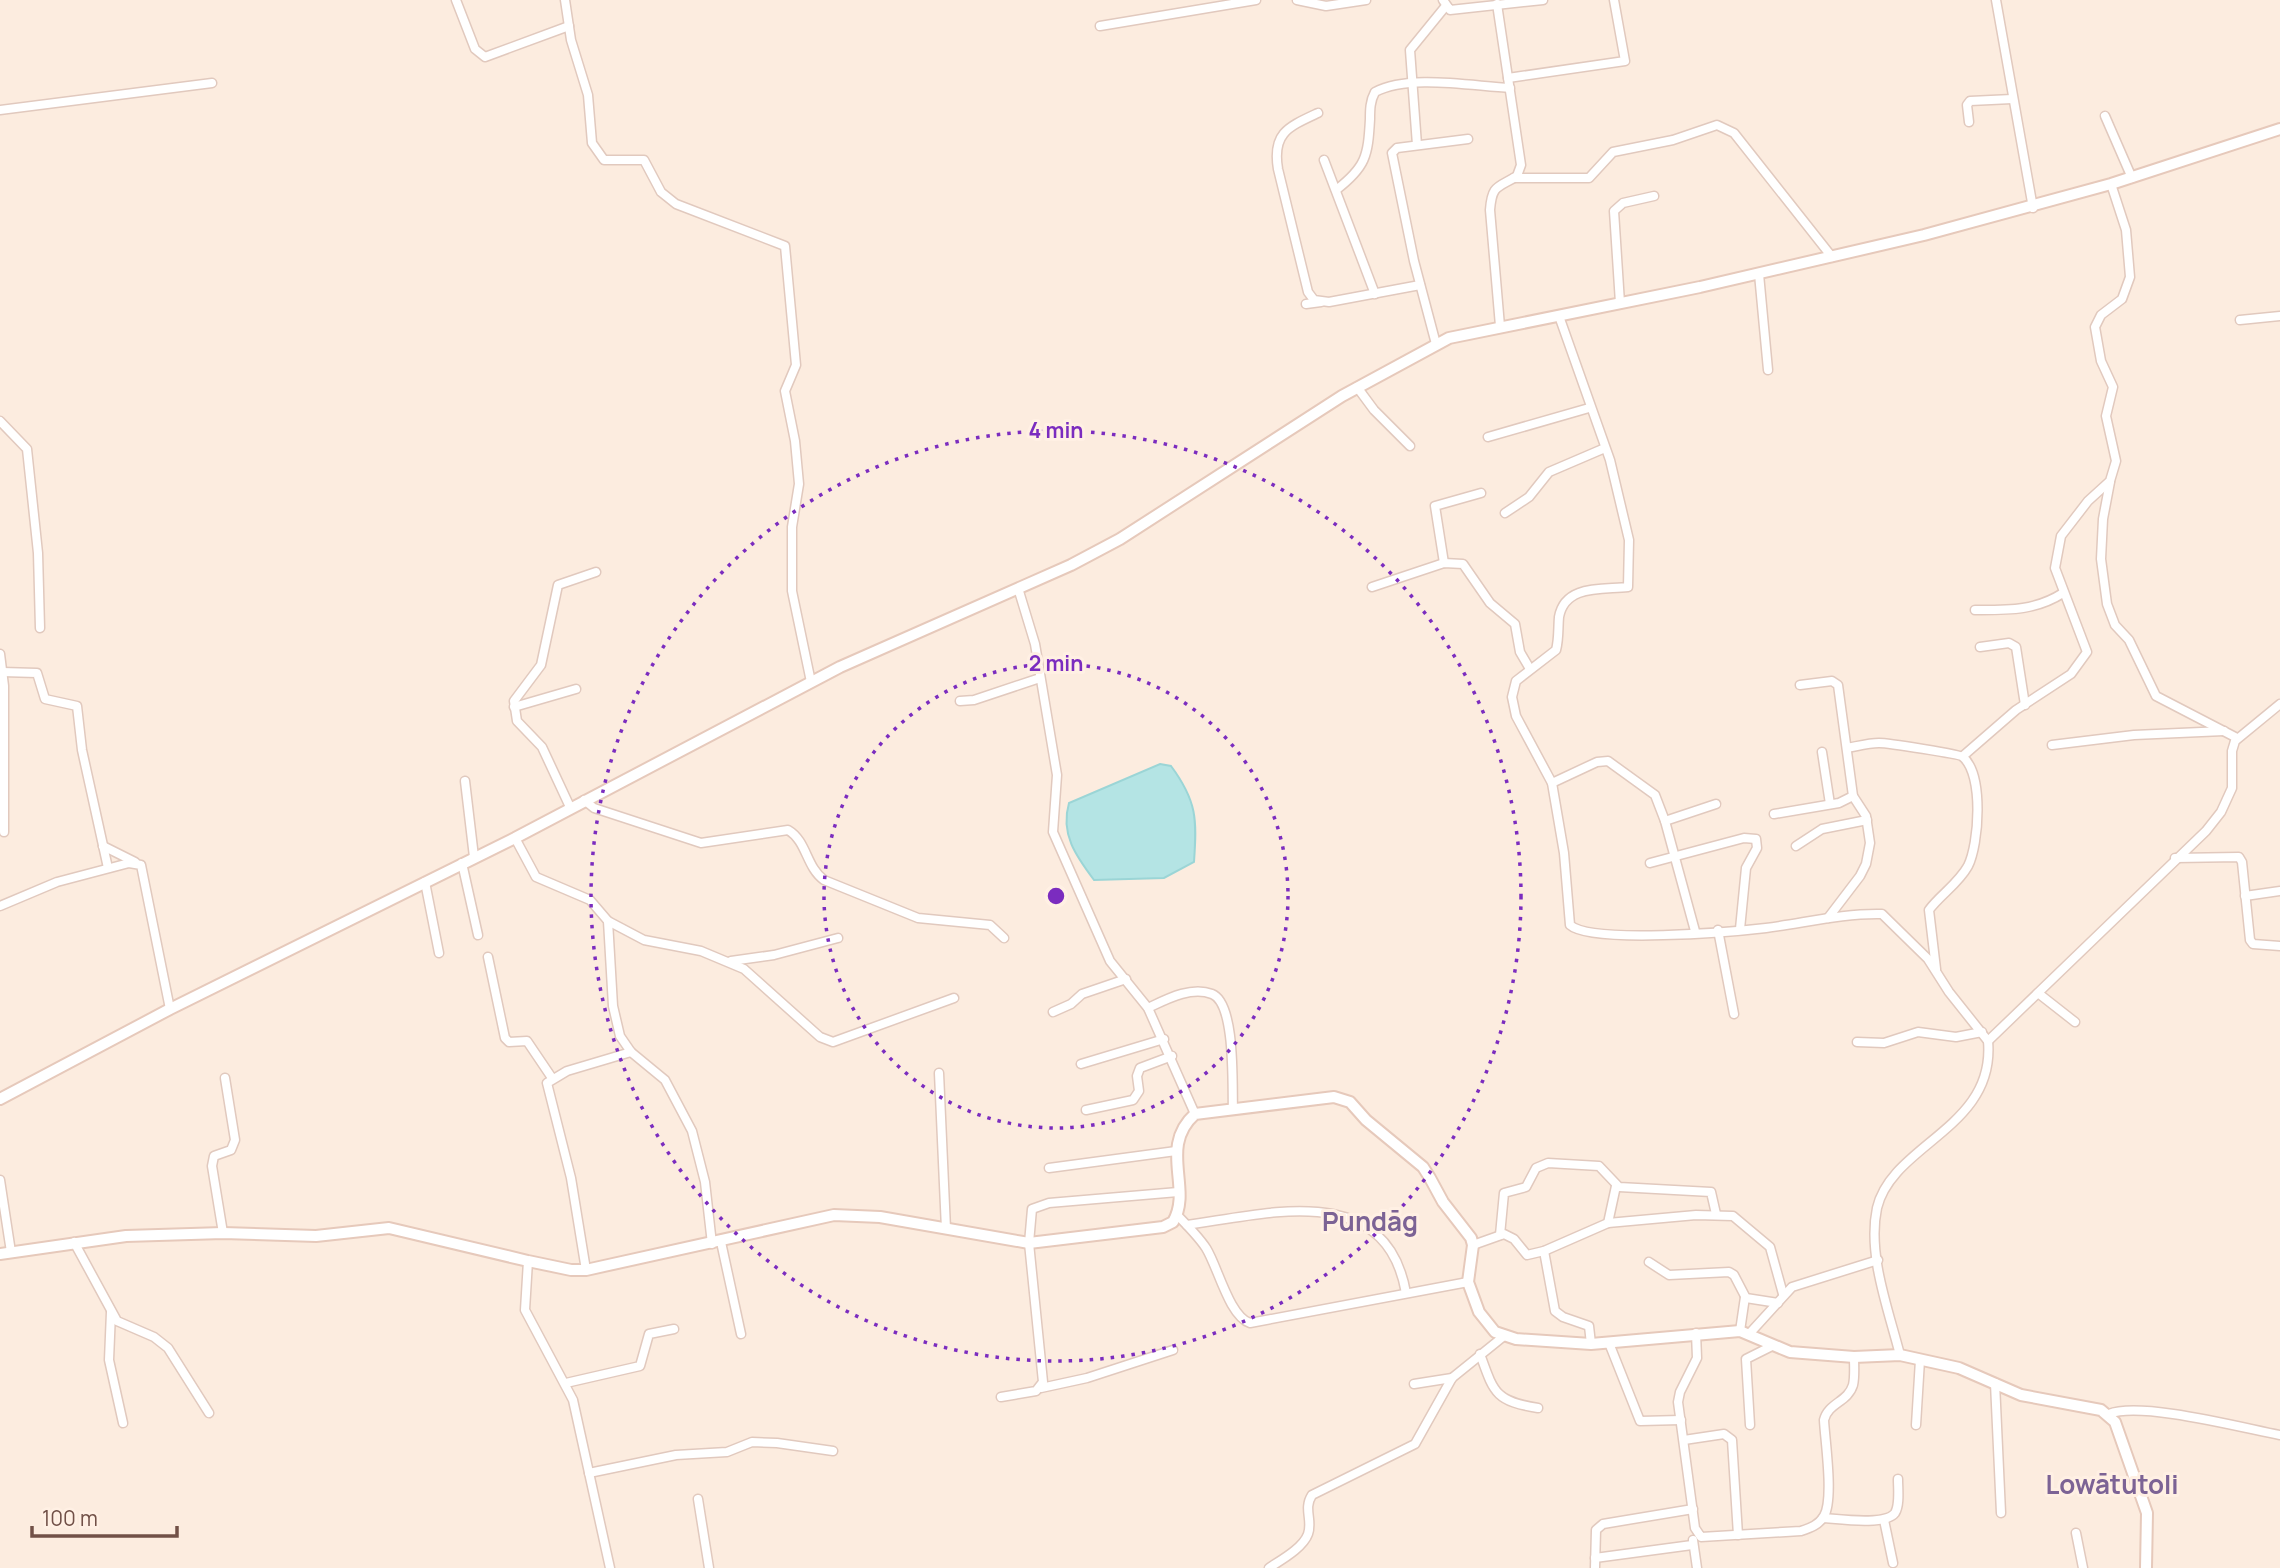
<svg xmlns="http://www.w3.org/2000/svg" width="2280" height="1568" font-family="Manrope,sans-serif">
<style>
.water{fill:#b4e4e4;stroke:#9bd5d6;stroke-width:2}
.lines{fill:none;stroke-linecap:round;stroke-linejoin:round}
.street-casing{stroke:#e1c9be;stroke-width:11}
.secondary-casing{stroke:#e6c9bb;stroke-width:14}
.street{stroke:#fff;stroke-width:8}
.secondary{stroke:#fff;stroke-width:10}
.ring{fill:none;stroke:#7b2cbf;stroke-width:3.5;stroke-dasharray:3.5 7}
.labels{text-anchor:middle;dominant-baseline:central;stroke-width:6;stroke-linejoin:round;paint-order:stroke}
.district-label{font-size:26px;font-weight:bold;fill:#7c6395;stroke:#fff0e4}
.centre{fill:#7b2cbf;stroke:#fff0e4;stroke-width:3.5}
.ring-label{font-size:21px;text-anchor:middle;font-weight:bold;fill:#7b2cbf;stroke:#fff0e4;stroke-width:6;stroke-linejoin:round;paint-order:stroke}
</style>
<rect width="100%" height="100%" fill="#fcecdf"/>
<path class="water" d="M1160,764l11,2c26,35 26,53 23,96l-30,16 -70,2c-18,-24 -34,-46 -25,-77z"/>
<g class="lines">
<g class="street-casing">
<g id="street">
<path d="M456,0l19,49 10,8 84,-31"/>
<path d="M565,0l6,40 17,55 4,48 12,17h40l17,32 15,12 109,42 11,119 -11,26 10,50 4,43 -7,43v64l19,91"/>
<path d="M1297,0l29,6 40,-6"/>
<path d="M1443,0l7,10 93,-10"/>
<path d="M1996,0l37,208"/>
<path d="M1497,4l24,161 -4,11c-19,12 -25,8 -27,34l10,116"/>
<path d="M1100,26l156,-26"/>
<path d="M1508,78l117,-17 -11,-61"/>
<path d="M0,110l212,-27"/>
<path d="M1318,113c-30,14 -46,20 -40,56l30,123 6,8 15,2 91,-17"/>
<path d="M2105,116l27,62"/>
<path d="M1969,122l-2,-17 3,-4 42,-2"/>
<path d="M1417,145l-7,-95 35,-43"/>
<path d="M1324,160l51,134"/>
<path d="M1514,178h75l24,-26 60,-12 44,-15 17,8 98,124"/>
<path d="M1336,190c30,-23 32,-34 34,-71 0,-9 0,-18 5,-27 34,-18 96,-6 135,-4"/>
<path d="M1759,274l9,96"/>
<path d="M1620,303l-6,-92 9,-8 31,-7"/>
<path d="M1306,304l15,-2"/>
<path d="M1559,316l51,144 19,80 -1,47c-25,3 -63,-3 -69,30 -1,11 0,22 -3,33l-40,31 -4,16 4,19 36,67 12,70 6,72c21,19 162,7 196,3 39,-5 77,-15 116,-14l46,45 21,33 39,49c8,87 -96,103 -111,167 -10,47 12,103 23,147"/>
<path d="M2240,320l40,-4"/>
<path d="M1436,344l-22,-83 -22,-108 5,-5 71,-9"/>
<path d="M1357,387l17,23 36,36"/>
<path d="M0,421l27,28 11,104 2,75"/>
<path d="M1488,437l101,-29"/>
<path d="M2110,482l-7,37 -2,40 6,45 8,21 14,15 27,56 81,42"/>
<path d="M1505,513l24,-16 20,-25 56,-24"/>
<path d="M1444,563l-9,-57 46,-13"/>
<path d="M1372,587l72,-24 19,1 27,39 25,21 5,28 10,17"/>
<path d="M1018,588l17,56 22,131 -4,57 57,129 38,47 47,106"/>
<path d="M1975,610c33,0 60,1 88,-17"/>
<path d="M1980,647l29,-4 7,4 9,58"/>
<path d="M0,654l4,32v146"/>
<path d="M2,672l35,1 8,26 32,7 5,44 26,118"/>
<path d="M1800,685l32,-4 6,4 15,111 13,20 4,27 -4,21 -6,12 -32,42"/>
<path d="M960,701l14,-1 66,-22"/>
<path d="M514,707l62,-18"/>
<path d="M2052,745l82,-10 90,-4"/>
<path d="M1847,748c11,-2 22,-5 32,-5 8,0 81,11 84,14 21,18 16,87 5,109 -10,18 -28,29 -39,44l7,59"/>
<path d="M1822,752l8,52"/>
<path d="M1963,756l53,-46 55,-36 16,-22 -32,-84 6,-32 27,-35 22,-20 6,-20 -10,-45 7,-29 -12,-26 -6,-34 6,-12 21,-16 8,-22 -4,-47 -15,-46"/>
<path d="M465,781l9,76"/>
<path d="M1552,783l45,-21 11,-1 47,34 10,26"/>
<path d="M584,800l10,8 107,35 87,-13c19,11 18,37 36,50l94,38 72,7 14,13"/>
<path d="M570,807l-28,-60 -25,-26 -3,-20 27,-36 17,-80 38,-13"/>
<path d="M1774,814l65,-11 14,-7"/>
<path d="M515,838l21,39 54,23 18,21 5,85 7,30 11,16 34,28 27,51 13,51 7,62"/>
<path d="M103,846l32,16"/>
<path d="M1796,846l26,-17 45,-9"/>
<path d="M2175,858l64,-1 3,5 8,78 3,4 27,2"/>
<path d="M462,863l16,72"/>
<path d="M1650,863l94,-25 12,1 1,9 -11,20 -6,61"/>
<path d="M425,882l14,71"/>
<path d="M2245,896l35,-5"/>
<path d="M0,906l57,-24 72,-19 12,2 29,144"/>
<path d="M608,921l36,19 57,11 43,18 76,68 13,5 121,-44"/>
<path d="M1718,930l16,84"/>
<path d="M1695,931l-30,-110 51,-17"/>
<path d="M488,957l17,81 4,4 18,-1 25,37"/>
<path d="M731,961l43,-6 64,-17"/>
<path d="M2038,993l37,29"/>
<path d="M1148,1008c19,-9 43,-22 64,-14 24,9 20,93 21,116"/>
<path d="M1053,1012l18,-8 11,-10 44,-15"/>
<path d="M1988,1041l218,-210 15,-19 11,-24v-37l3,-10 45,-37"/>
<path d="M1857,1042l27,1 34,-11 38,5 26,-5"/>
<path d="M1081,1064l83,-25"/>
<path d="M939,1073l7,156"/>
<path d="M1086,1110l47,-10 6,-9 -2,-15 3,-8 32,-12"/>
<path d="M1049,1168l127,-17"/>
<path d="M0,1180l11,72"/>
<path d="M1177,1215c11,11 21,21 29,33 12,19 23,68 44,75l218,-41"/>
<path d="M1608,1223l88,-8 37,1 37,31 13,47"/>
<path d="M1187,1225c80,-11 199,-46 219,68"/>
<path d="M223,1233l-11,-67 2,-10 17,-6 4,-10 -10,-62"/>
<path d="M1500,1235l4,-42 22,-6 10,-19 12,-5 51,3 20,21 92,5 5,22"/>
<path d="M74,1242l43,79 37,16 14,11 41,65"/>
<path d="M721,1242l20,92"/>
<path d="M1473,1245l31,-11 10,5 13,16 17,-4 11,60 8,6 26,9 2,18"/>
<path d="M1544,1251l64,-28 8,-37"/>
<path d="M528,1261l-3,49 48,90 37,168"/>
<path d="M1649,1262l20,13 60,-3 5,3 12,23 32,5"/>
<path d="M586,1270l-15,-92 -24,-95 20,-12 64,-19"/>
<path d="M111,1312l-2,48 14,63"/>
<path d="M1740,1331l5,-34"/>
<path d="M1696,1333l1,25 -17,34 -2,10 17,126 6,9 100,-6c9,-3 18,-6 23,-15 10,-17 1,-75 0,-96 4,-17 24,-18 29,-35 2,-8 1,-19 1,-28"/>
<path d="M1750,1333l42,-46 86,-27"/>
<path d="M1609,1343l31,78 41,-1"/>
<path d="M1480,1354c14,39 15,47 58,54"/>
<path d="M566,1383l74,-17 9,-32 25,-5"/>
<path d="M1995,1383l6,130"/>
<path d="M1414,1384l38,-6"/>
<path d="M1041,1388l46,-10 86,-28"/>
<path d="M1001,1397l35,-6 7,-9 -14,-139 3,-34 17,-6 129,-11"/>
<path d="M2109,1414c31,-13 134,14 171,21"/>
<path d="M1750,1425l-4,-66 26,-13"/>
<path d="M1916,1425l4,-65"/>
<path d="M1684,1440l40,-6 8,6 6,95"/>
<path d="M589,1473l87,-18 51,-3 25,-10 25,1 56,8"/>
<path d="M698,1499l11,69"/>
<path d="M1823,1518c16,1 62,8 72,-5 5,-8 3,-24 3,-34"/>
<path d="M1884,1520l9,43"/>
<path d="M2076,1533l7,35"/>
<path d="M1693,1540l4,28"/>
<path d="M1595,1558l97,-13"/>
<path d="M1269,1568c12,-8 34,-20 39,-34 5,-14 -5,-25 4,-39l103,-51 37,-66 52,-42"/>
<path d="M1595,1568l1,-38 7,-6 90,-15"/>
</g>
</g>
<g class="secondary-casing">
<g id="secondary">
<path d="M0,1099l170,-90 345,-171 325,-171 231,-102 49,-26 222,-143 107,-58 251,-51 224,-52 187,-51 169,-55"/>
<path d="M0,1254l126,-18 97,-3 93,3 73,-8 139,33 43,9h15l248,-55 46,2 149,26 134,-16 10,-5c20,-33 -15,-75 22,-108l139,-17 16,5 16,18 57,47 7,11 13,24 28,36 2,7 -5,37 11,30 16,20 21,7 75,5 149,-13 50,21 64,5 46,-2 59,13 62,27 80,15 14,12 32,91 -1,55"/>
</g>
</g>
<use href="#street" class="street"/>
<use href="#secondary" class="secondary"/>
</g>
<g class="ring">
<circle cx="1056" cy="896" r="232"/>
<circle cx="1056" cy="896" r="465"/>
</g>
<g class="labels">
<g class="district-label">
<text x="1370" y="1221">Pundāg</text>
<text x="2112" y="1484">Lowātutoli</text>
</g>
</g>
<circle cx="1056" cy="896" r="10" class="centre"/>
<g class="ring-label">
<text x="1056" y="438">4 min</text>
<text x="1056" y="671">2 min</text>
</g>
<path d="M32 1526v10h145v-10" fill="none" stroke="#715047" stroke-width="3.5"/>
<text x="42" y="1526" font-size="21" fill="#715047" stroke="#fff0e4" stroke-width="5" paint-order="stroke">100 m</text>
</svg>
